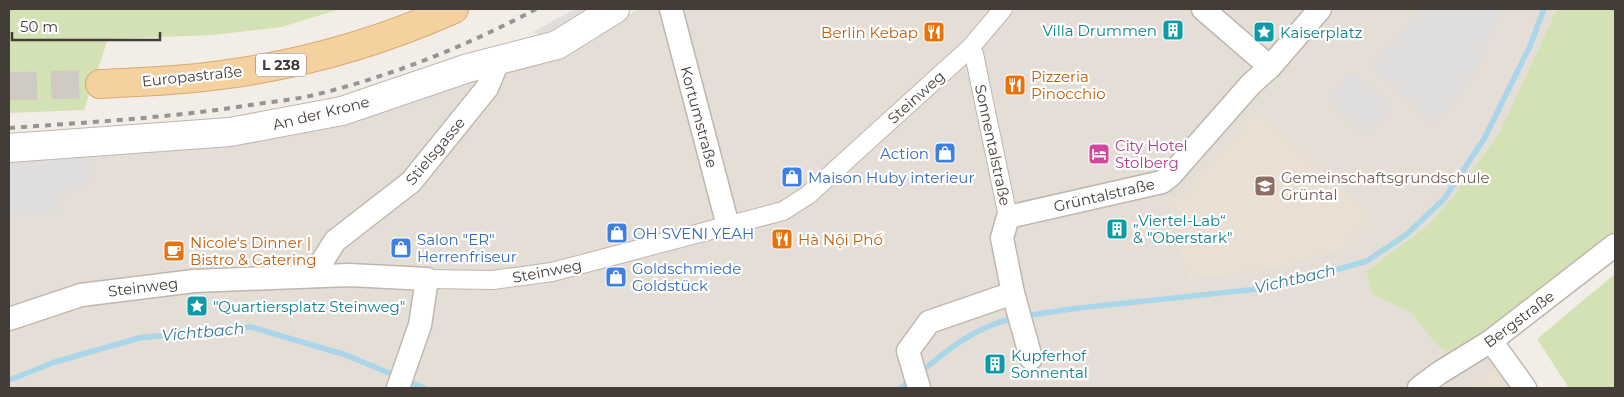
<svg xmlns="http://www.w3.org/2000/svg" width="1624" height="397" font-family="Montserrat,sans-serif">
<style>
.residential{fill:#e5ded6}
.education{fill:#e9e0d3}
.green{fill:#d3e2b4}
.parking{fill:#e0dedc}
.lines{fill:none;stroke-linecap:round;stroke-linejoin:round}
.stream{stroke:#a9d7e9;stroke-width:5.5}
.primary-tunnel{stroke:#cfcac4;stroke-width:28;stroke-dasharray:28 14;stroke-linecap:butt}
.pedestrian-casing{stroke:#bfb7ae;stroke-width:20}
.minor-casing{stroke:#bfb7ae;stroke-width:25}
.tertiary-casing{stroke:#bfb7ae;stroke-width:30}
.primary-casing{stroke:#d7ab70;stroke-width:30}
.pedestrian{stroke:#fff;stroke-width:18}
.minor{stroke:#fff;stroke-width:22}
.tertiary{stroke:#fff;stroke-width:28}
.primary{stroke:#f4d19e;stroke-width:28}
.rail{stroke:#959595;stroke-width:4;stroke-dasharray:6 6;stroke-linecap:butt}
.labels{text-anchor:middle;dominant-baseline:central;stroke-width:4.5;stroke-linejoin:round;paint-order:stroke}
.shield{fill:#fff;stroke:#7c7773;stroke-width:1}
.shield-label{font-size:14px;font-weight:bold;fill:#443d37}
.culture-label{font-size:15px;fill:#0d838f;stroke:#fff;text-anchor:start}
.food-label{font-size:15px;fill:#c56008;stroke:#fff;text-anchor:start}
.street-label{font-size:15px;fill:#443d37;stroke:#fff}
.hotel-label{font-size:15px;fill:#b23c85;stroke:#fff;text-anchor:start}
.shop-label{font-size:15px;fill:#366cbe;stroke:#fff;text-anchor:start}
.education-label{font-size:15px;fill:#785e54;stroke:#fff;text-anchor:start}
.water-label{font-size:16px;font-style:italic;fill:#377996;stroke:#fff}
</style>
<rect width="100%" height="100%" fill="#f2ede7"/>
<path class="residential" d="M638,9h919l-57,122 -34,49 -36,44 -64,47 6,23 39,19 26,32 15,9 44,5 19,29h-1506v-233l222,-9 56,-10 149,-47 122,-33z"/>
<g class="education">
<path d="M1256,111l116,104 -28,33 -68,20 -87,11 -9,-27 -11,-52 13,-3z"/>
<path d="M1494,368l14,20h-43z"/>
</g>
<g class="green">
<path d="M9,9h331l-58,18 -70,8 -104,4 -24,71 -75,3z"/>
<path d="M1557,9h58v228l-164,117 -14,-9 -26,-32 -39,-19 -6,-23 64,-47 36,-44 34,-49z"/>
<path d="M1615,274v114h-46l-32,-49z"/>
</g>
<g class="parking">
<path d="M575,9h21l-49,28 -14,-5z"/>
<path d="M1420,9h79l-19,56 -44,61 -65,-59z"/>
<path d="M1350,72l42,34 -26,29 -39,-36z"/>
<path d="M91,155v24l-6,8 -9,5 -18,2v19l-49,2v-57z"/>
</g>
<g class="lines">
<g class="stream">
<path d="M1024,316l55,-8 197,-21 91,-26 40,-27 37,-35 40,-60 46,-93 14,-37"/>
<path d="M920,373c29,-25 57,-47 95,-55"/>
<path d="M9,380l46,-18 84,-24 112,-11 95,28 50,21"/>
<path d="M407,381l17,7"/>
<path d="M901,388l10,-8"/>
</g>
<path class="primary-tunnel" d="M9,86l91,-2"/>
<g class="pedestrian-casing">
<g id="pedestrian">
<path d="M970,48l4,6 34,163"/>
<path d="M427,279l66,1 59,-8 231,-61 25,-16 162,-147 33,-39"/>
</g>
</g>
<g class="minor-casing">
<g id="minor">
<path d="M671,9l57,217"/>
<path d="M1203,9l67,58 50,-58"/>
<path d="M319,276l1,-11 15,-24 76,-59 76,-94 12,-29"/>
<path d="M9,319l72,-24 113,-14 155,-6 78,4 -7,46 -22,63"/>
<path d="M1491,341l34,47"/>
<path d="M1031,358l-18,-65 -11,-55 6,-21 154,-35 8,-6 81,-92 19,-17"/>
<path d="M919,388l-11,-37 21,-29 84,-29"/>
<path d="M1419,388l20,-15 52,-32 124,-96"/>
</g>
</g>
<g class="tertiary-casing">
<path id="tertiary" d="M9,148l221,-16 112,-21 126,-43 89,-23 58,-36"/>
</g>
<g class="primary-casing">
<path id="primary" d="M100,84c38,-2 76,-3 113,-8 83,-10 165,-33 241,-67"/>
</g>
<use href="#pedestrian" class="pedestrian"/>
<use href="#minor" class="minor"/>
<use href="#tertiary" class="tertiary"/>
<use href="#primary" class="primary"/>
<path class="rail" d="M9,128c81,-6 161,-10 241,-23 20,-3 41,-5 60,-9 79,-19 155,-49 226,-87"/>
</g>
<defs>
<g id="building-square" transform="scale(1.125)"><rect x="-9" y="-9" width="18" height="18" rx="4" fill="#0f9aa8" stroke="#fff"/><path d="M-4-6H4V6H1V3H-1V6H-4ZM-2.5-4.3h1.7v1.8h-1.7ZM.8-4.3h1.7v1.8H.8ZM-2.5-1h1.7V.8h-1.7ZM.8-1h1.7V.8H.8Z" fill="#fff"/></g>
<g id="restaurant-square" transform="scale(1.125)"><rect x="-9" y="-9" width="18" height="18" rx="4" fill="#e8710a" stroke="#fff"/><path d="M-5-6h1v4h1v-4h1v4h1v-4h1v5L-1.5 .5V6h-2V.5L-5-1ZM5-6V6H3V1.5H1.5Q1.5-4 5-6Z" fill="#fff"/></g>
<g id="sight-square" transform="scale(1.125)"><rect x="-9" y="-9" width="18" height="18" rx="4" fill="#0f9aa8" stroke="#fff"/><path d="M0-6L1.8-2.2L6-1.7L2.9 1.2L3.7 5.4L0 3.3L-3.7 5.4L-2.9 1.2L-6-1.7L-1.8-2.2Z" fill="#fff"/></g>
<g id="shop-square" transform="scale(1.125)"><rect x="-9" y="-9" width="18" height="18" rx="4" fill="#3f7fe0" stroke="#fff"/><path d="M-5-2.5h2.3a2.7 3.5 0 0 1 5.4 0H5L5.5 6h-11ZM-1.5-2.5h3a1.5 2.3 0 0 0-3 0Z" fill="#fff"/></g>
<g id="hotel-square" transform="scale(1.125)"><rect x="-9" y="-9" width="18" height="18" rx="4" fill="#d1479c" stroke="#fff"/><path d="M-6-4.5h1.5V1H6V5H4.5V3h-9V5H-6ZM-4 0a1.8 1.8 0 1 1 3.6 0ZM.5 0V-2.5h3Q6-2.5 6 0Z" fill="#fff"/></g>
<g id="school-square" transform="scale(1.125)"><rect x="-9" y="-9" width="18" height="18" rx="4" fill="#8d6e63" stroke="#fff"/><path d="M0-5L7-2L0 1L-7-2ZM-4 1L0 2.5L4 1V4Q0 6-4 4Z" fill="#fff"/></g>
<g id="cafe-square" transform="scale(1.125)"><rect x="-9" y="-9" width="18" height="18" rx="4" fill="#e8710a" stroke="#fff"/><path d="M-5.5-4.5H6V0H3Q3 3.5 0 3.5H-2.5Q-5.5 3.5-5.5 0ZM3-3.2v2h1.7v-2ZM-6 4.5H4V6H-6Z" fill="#fff"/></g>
</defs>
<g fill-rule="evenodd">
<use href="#building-square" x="1173" y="30"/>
<use href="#restaurant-square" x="934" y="32"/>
<use href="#sight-square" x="1264" y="32"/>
<use href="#restaurant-square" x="1015" y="85"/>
<use href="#shop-square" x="945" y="153"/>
<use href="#hotel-square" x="1099" y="154"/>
<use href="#shop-square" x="792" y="177"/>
<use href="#school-square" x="1265" y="186"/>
<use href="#building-square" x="1117" y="229"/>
<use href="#shop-square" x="617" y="233"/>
<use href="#restaurant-square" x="782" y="239"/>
<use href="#shop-square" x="401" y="248"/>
<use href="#cafe-square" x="174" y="251"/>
<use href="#shop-square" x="616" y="277"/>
<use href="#sight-square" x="197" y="306"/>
<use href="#building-square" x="995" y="364"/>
</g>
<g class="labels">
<rect class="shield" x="256" y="53.5" width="50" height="23" rx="4"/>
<g class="shield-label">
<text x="281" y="65">L 238</text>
</g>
<g class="culture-label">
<text x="1157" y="30" text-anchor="end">Villa Drummen</text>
<text x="1280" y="32">Kaiserplatz</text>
<text x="1133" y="220">„Viertel-Lab“<tspan x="1133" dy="17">&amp; "Oberstark"</tspan></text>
<text x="213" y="306">"Quartiersplatz Steinweg"</text>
<text x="1011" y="355">Kupferhof<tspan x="1011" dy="17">Sonnental</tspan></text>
</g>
<g class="food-label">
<text x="918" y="32" text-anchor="end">Berlin Kebap</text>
<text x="1031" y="76">Pizzeria<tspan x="1031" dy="17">Pinocchio</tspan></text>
<text x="798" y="239">Hà Nội Phố</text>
<text x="190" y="242">Nicole's Dinner |<tspan x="190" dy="17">Bistro &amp; Catering</tspan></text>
</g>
<g class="street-label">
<text transform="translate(192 76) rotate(-6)">Europastraße</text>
<text transform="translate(916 97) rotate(-42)">Steinweg</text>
<text transform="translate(321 113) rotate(-14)">An der Krone</text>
<text transform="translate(699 117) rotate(75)">Kortumstraße</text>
<text transform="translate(993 145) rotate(78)">Sonnentalstraße</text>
<text transform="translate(435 151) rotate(-50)">Stielsgasse</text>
<text transform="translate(1104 195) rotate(-13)">Grüntalstraße</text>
<text transform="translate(547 271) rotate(-11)">Steinweg</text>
<text transform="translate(143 287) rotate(-7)">Steinweg</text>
<text transform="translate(1519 319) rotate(-37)">Bergstraße</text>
</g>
<g class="hotel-label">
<text x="1115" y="145">City Hotel<tspan x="1115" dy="17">Stolberg</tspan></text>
</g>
<g class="shop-label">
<text x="929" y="153" text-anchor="end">Action</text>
<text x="808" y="177">Maison Huby interieur</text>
<text x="633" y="233">OH SVENI YEAH</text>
<text x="417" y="239">Salon "ER"<tspan x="417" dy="17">Herrenfriseur</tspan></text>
<text x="632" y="268">Goldschmiede<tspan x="632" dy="17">Goldstück</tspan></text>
</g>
<g class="education-label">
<text x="1281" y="177">Gemeinschaftsgrundschule<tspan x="1281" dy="17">Grüntal</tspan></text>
</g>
<g class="water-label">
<text transform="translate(1295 279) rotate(-13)">Vichtbach</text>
<text transform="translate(203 332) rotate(-5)">Vichtbach</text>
</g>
</g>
<rect width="1624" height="397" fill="none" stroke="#443d37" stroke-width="20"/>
<path d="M12 32v8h148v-8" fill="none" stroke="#443d37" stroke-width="2.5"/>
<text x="20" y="32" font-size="15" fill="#443d37" stroke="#ffffff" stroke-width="4" paint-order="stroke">50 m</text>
</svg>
